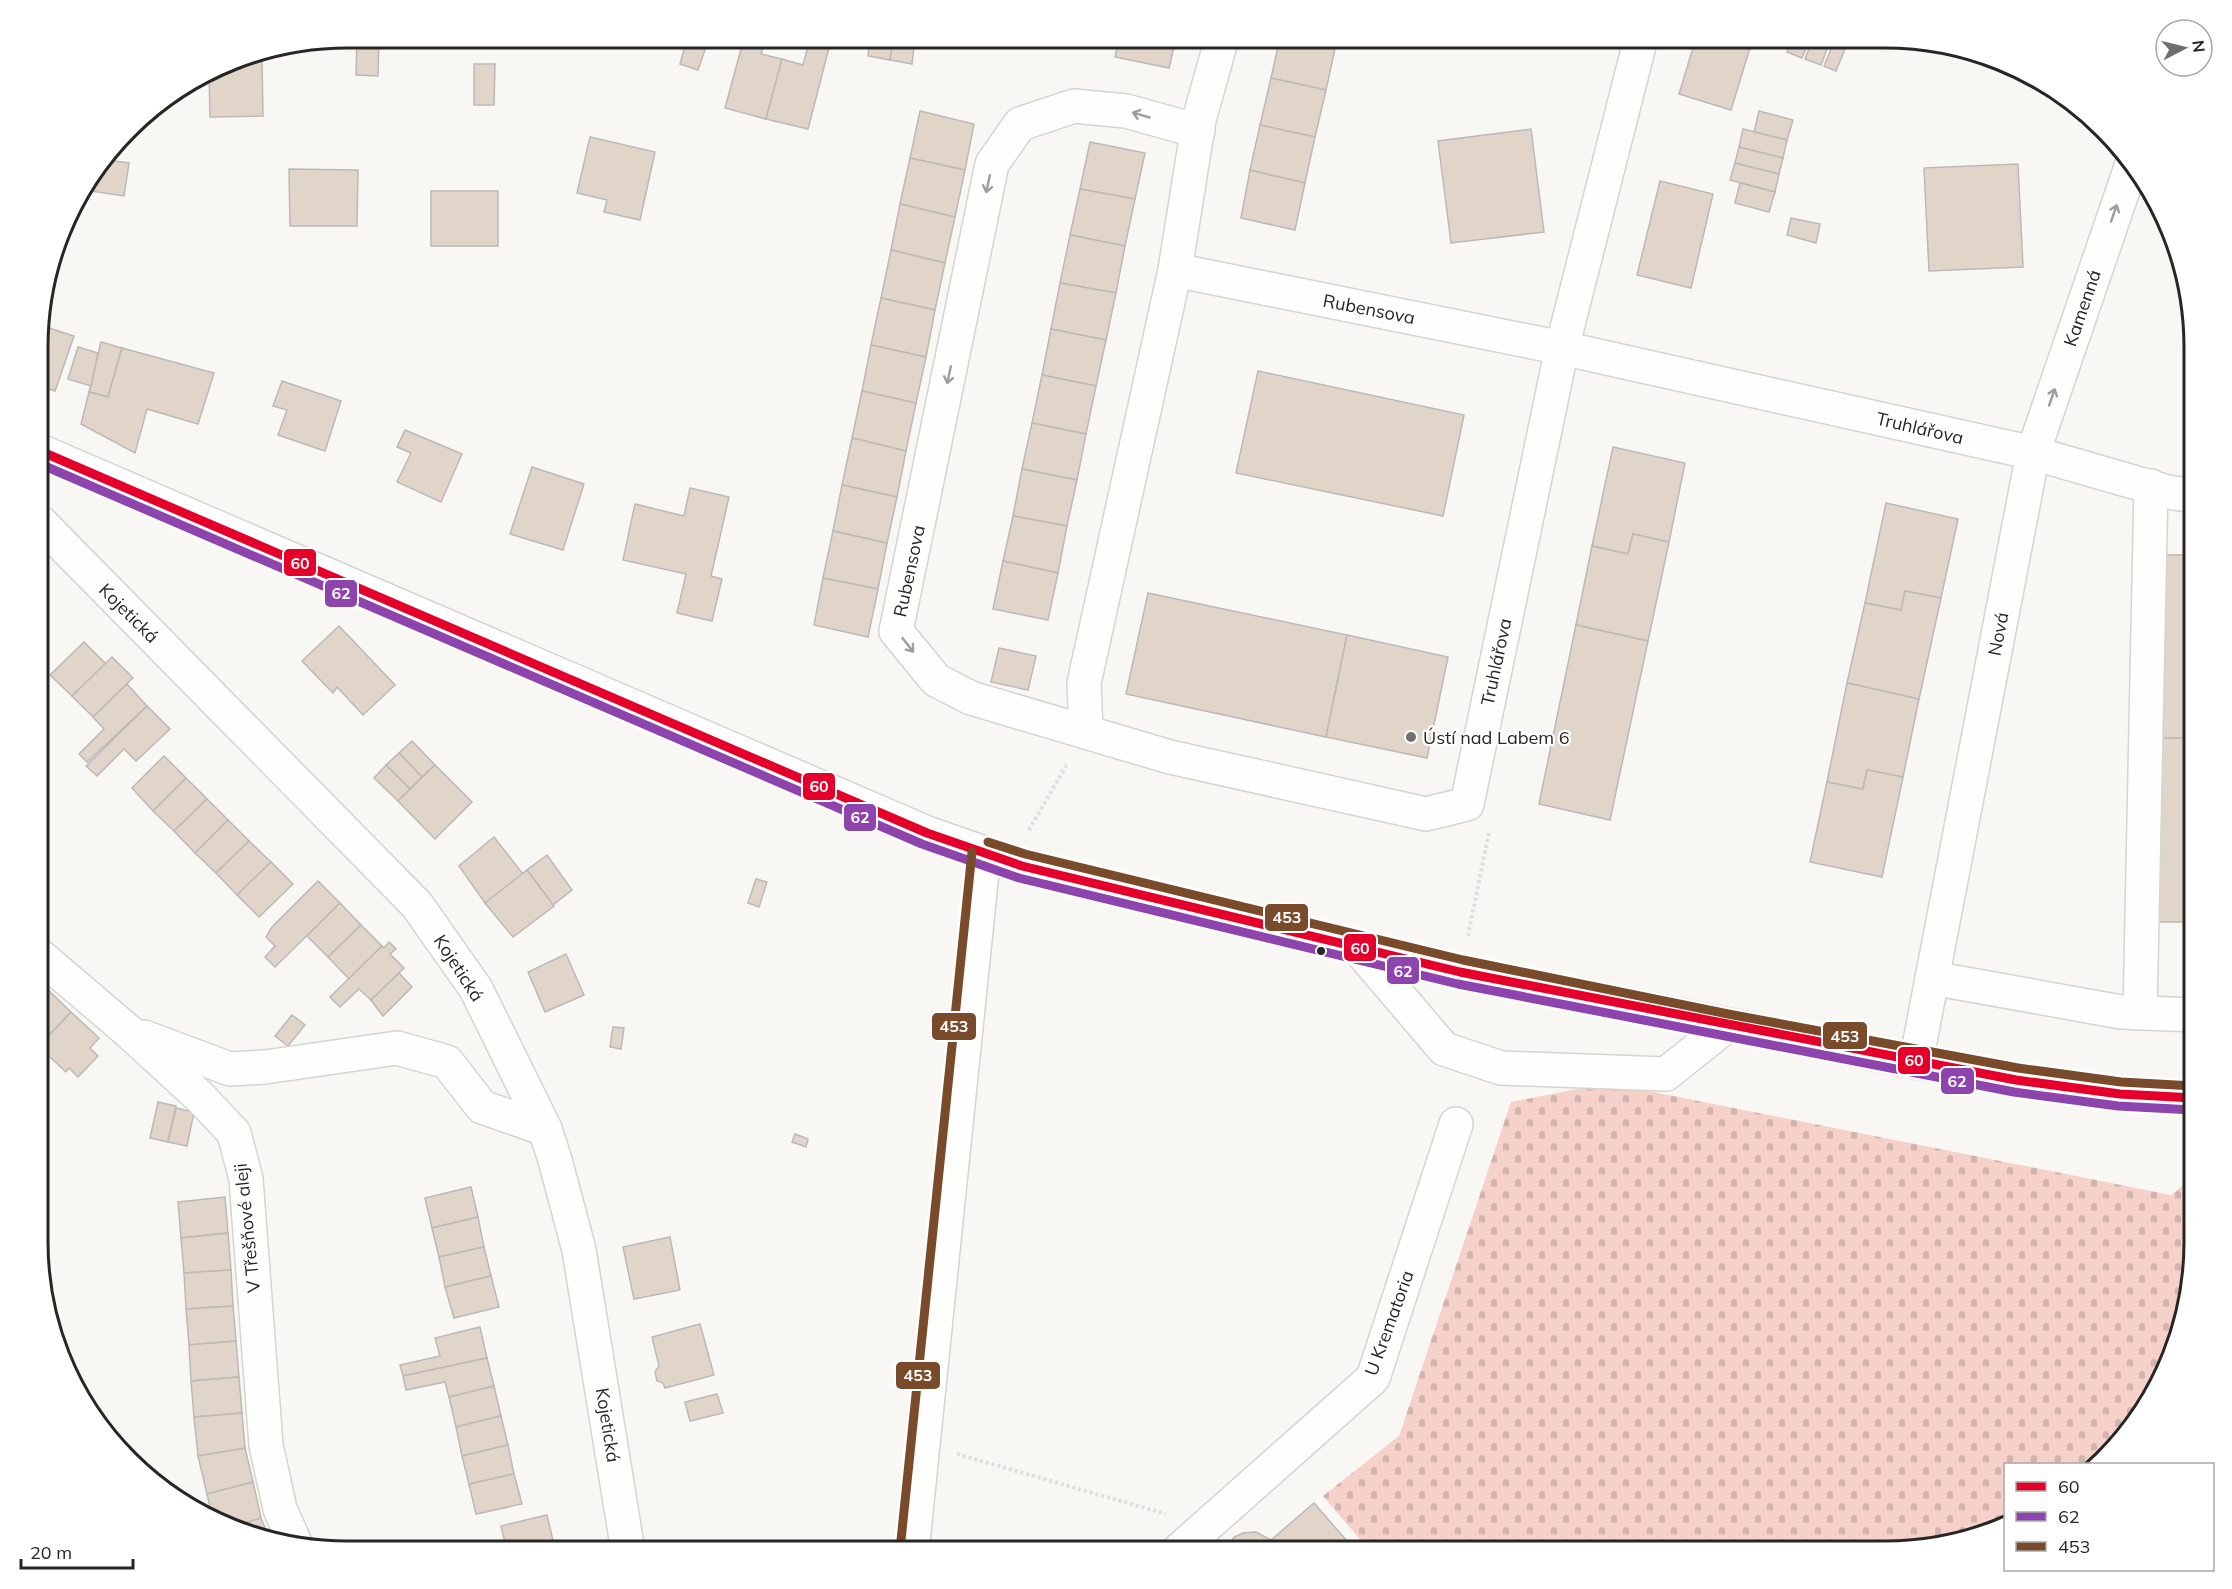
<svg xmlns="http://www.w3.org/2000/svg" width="2232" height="1589" font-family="Mulish,sans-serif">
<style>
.cemetery{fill:url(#cemetery-stones)}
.building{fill:#e1d5c9;stroke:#bbb9b8;stroke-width:1.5}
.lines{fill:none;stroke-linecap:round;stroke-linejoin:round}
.minor-casing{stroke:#d4d4d1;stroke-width:36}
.path{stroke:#dededc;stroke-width:4;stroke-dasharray:3 3;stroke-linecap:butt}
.minor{stroke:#fefefd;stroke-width:33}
.bus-1-casing{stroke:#fff;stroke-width:14}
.bus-2-casing{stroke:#fff;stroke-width:14}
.bus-3-casing{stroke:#fff;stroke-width:14}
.bus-1{stroke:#e4002b;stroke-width:9}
.bus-2{stroke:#8e44ad;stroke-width:9}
.bus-3{stroke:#7a4b2a;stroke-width:9}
.oneway{stroke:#9d9d9b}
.poi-dot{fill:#706f6d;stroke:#fff;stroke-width:2}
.bus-dot{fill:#272624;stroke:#fff;stroke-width:2}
.labels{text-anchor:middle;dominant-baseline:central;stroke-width:4.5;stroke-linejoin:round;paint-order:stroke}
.street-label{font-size:18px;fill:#272624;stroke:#fff}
.poi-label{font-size:18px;fill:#272624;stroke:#fff;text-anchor:start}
.rim{fill:none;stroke:#272624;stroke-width:3}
.line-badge{stroke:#fff;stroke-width:2}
.badge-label{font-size:16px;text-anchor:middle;font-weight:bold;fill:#fff}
</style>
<defs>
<pattern id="cemetery-stones" width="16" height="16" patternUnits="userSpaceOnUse" patternTransform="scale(1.5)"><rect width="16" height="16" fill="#f5d1ca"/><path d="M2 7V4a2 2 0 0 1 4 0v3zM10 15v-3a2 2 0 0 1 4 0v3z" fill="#d2b3ad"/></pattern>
</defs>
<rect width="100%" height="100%" fill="#f8f7f4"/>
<path class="cemetery" d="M1608,1083l563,112 23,-19v86l-16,80 -48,89 -33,33h-91l-1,62 -40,15 -79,10h-516l-47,-55 76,-60 112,-334z"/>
<g class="building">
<path d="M357,38h22l-1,38 -22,-1z"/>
<path d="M687,38h22l-11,32 -18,-6z"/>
<path d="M744,38h22l-5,16 21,5 -16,60 -41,-11z"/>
<path d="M870,38h23l-3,22 -22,-4z"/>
<path d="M893,38h22l-3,26 -22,-4z"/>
<path d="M1119,38h57l-7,30 -54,-11z"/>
<path d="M1280,38h27l29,6 -10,46 -55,-12z"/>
<path d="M1307,38h30l-1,6z"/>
<path d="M1696,38h57l-22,72 -52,-16z"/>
<path d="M1792,38h18l-8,20 -15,-6z"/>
<path d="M1813,38h18l-10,27 -16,-6z"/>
<path d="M810,39l20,5 -22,85 -42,-10 16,-60 21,6z"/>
<path d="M1833,44l12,5 -9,22 -12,-5z"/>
<path d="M242,58h20l1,58 -53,1 -1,-44 20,-12z"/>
<path d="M474,64h21l-1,41h-20z"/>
<path d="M1271,78l55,12 -11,47 -55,-12z"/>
<path d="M920,111l54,13 -9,46 -55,-12z"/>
<path d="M1759,111l34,9 -6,20 -33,-8z"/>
<path d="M1260,125l55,12 -10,46 -55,-13z"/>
<path d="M1531,129l13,103 -93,11 -13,-102z"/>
<path d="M1743,129l44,11 -4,18 -44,-11z"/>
<path d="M590,137l65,15 -15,68 -36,-8 3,-12 -30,-7z"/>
<path d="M1090,142l55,11 -10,46 -55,-10z"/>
<path d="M1739,147l44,11 -4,16 -44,-11z"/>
<path d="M910,158l55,12 -10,47 -55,-13z"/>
<path d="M107,160l22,3 -5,33 -40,-6z"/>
<path d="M1735,163l44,11 -4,18 -45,-12z"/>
<path d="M2018,164l5,103 -94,4 -5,-103z"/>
<path d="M289,169l69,1 -1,56h-67z"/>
<path d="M1250,170l55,13 -10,47 -54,-12z"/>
<path d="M1660,181l53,13 -22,94 -54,-13z"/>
<path d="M1740,183l35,9 -6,20 -34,-9z"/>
<path d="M1080,189l55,10 -10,47 -55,-11z"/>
<rect x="431" y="191" width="67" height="55"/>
<path d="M900,204l55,13 -10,46 -54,-13z"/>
<path d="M1791,218l29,6 -4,19 -29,-8z"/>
<path d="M1070,235l55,11 -9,47 -56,-10z"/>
<path d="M891,250l54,13 -10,47 -54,-12z"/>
<path d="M1060,283l56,10 -10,47 -55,-11z"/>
<path d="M881,298l54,12 -9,47 -55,-12z"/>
<path d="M40,325l34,11 -19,55 -15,-5z"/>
<path d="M1051,329l55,11 -10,46 -54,-11z"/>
<path d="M101,342l21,6 -14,49 -19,-5z"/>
<path d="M871,345l55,12 -10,46 -54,-12z"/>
<path d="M78,347l20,6 -7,33 -23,-7z"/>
<path d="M122,348l92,25 -16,51 -51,-15 -12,44 -54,-29 8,-32 19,5z"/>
<path d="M1258,371l206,44 -21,101 -207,-43z"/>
<path d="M1042,375l54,11 -10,48 -54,-11z"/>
<path d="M282,381l59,20 -16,50 -47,-16 9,-25 -14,-4z"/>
<path d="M862,391l54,12 -10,48 -54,-13z"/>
<path d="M1032,423l54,11 -9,46 -55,-11z"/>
<path d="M405,430l57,24 -21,48 -44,-20 14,-29 -14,-6z"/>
<path d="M852,438l54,13 -9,46 -55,-12z"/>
<path d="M1613,447l72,16 -16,79 -36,-8 -5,20 -36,-8z"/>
<path d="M532,467l52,17 -21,66 -53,-16z"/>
<path d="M1022,469l55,11 -10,46 -54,-10z"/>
<path d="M842,485l55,12 -10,46 -54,-12z"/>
<path d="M690,488l39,9 -18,79 11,3 -10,42 -35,-8 9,-39 -63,-14 12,-56 49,12z"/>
<path d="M1886,503l72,16 -17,79 -36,-7 -4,19 -36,-7z"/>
<path d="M1013,516l54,10 -9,47 -55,-12z"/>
<path d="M833,531l54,12 -9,46 -55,-11z"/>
<path d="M1633,534l36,8 -21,99 -72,-16 16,-79 36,8z"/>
<path d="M2159,555h35v183h-37z"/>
<path d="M1003,561l55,12 -10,47 -55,-11z"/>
<path d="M823,578l55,11 -10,48 -54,-12z"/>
<path d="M1905,591l36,7 -22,101 -72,-16 18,-80 36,7z"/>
<path d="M1148,593l199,42 -21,102 -200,-43z"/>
<path d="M1576,625l72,16 -38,179 -71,-16z"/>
<path d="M339,626l56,59 -32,30 -26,-28 -4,6 -31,-32z"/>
<path d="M1347,635l101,22 -21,101 -101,-21z"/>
<path d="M84,642l22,22 -34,32 -22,-21z"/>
<path d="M999,648l37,8 -8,34 -37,-8z"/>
<path d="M112,657l21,21 -40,39 -21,-21z"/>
<path d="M1847,683l72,16 -16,78 -36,-7 -4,19 -36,-7z"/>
<path d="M127,684l20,22 -60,56 -8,-8 25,-25 -11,-12z"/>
<path d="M147,706l23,23 -34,32 -12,-12 -27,27 -11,-10z"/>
<path d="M2157,738h37v184h-40z"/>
<path d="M412,741l23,24 -13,12 -23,-24z"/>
<path d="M399,753l23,24 -12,12 -24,-24z"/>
<path d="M164,756l22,22 -33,33 -21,-23z"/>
<path d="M386,765l24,24 -12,12 -24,-23z"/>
<path d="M435,765l37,37 -37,37 -37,-38z"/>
<path d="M1867,770l36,7 -21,100 -72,-15 17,-80 36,7z"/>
<path d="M186,778l21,21 -33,32 -21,-20z"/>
<path d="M207,799l21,21 -33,33 -21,-22z"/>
<path d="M228,820l21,21 -33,32 -21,-20z"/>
<path d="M494,837l29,37 -38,29 -26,-37z"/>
<path d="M249,841l22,21 -34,33 -21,-22z"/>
<path d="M547,855l25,35 -19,15 -26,-35z"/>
<path d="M271,862l22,22 -34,33 -22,-22z"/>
<path d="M527,870l27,36 -41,31 -28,-34z"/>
<path d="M756,879l11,3 -8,25 -11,-4z"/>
<path d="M318,881l22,22 -65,64 -10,-10 10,-11 -9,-9 6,-10z"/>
<path d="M340,903l21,22 -33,32 -21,-21z"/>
<path d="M361,925l21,21 -33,33 -21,-22z"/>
<path d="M389,942l7,7 -6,5 14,14 -33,32 -12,-11 -19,18 -10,-10 52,-51 2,2z"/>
<path d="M566,954l18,41 -39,17 -17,-40z"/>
<path d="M399,973l13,14 -29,29 -12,-16z"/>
<path d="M45,987l26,25 -31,33v-52z"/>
<path d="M71,1012l28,26 -9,10 8,8 -20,21 -9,-9 -3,4 -26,-24v-3z"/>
<path d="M292,1015l13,10 -17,21 -13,-10z"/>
<path d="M613,1027l11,1 -3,21 -11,-2z"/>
<path d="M158,1102l18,4 -8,36 -18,-4z"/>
<path d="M176,1108l18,4 -7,34 -19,-4z"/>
<path d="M795,1134l13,5 -2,8 -14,-5z"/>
<path d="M471,1187l7,30 -46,11 -7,-30z"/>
<path d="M225,1197l3,36 -47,5 -3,-36z"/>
<path d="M478,1217l6,30 -45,10 -7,-29z"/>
<path d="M228,1233l3,37 -47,3 -3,-35z"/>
<path d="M670,1237l10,53 -46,9 -11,-52z"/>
<path d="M484,1247l7,29 -46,11 -6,-30z"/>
<path d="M231,1270l2,36 -47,3 -2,-36z"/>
<path d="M491,1276l8,31 -45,11 -9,-31z"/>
<path d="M233,1306l3,35 -47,4 -3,-36z"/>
<path d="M700,1324l14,51 -49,13 -2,-5 -6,-2 -2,-9 4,-6 -7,-29z"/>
<path d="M480,1327l7,31 -84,18 -3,-11 40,-9 -5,-18z"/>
<path d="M236,1341l3,36 -48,4 -2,-36z"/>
<path d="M487,1358l7,28 -45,11 -4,-15 -39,8 -3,-14z"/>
<path d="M239,1377l3,36 -48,4 -3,-36z"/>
<path d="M494,1386l7,30 -45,11 -7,-30z"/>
<path d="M717,1394l6,19 -33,8 -5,-19z"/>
<path d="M242,1413l3,35 -47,8 -4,-39z"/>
<path d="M501,1416l7,29 -46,11 -6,-29z"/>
<path d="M508,1445l6,29 -45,10 -7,-28z"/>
<path d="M245,1448l8,34 -46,12 -9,-38z"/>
<path d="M514,1474l8,30 -46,10 -7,-30z"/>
<path d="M253,1482l8,36 -29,9 -20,-11 -5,-22z"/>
<path d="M1314,1503l39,45 -3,3h-125l9,-14 9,-4 13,-1 15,8z"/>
<path d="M547,1515l7,30 -26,6h-21l-6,-25z"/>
<path d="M261,1518l9,22 -23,-5 -15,-8z"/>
</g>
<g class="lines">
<g class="minor-casing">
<g id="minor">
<path d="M1198,131l-72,-20 -52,-5 -54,18 -28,40 -96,467 40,49 35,18 199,59 256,57 41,-10 95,-456 79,-310"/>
<path d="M1175,270l387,78 471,105 135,39 26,4"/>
<path d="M40,451l887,382 95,33 438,106 456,90 100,18 104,14 74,4"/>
<path d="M40,522l377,383 59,84 69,140 10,31 24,90 49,301"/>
<path d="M1086,732l-2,-49 91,-413 24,-150 23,-82"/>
<path d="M1358,948l86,101 57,19 165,6 60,-48"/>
<path d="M40,956l88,75 72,66 34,36 12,46 20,266 14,64 16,36"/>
<path d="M1932,978l189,34 73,3"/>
<path d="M2140,1013l11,-527"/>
<path d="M144,1037l86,32 35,-2 132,-19 50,14 35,45 63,22"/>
<path d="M1916,1062l117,-609 99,-289"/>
<path d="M912,1551l72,-698"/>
<path d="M1178,1551l195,-173 83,-254"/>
</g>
</g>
<g class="path">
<path d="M1029,830l38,-66"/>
<path d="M1468,936l21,-104"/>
<path d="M957,1454l209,60"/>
</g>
<use href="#minor" class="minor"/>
<g class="bus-1-casing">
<path id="bus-1" d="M40,451l887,382 95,33 438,106 556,108 104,14 74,4"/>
</g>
<g class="bus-2-casing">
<path id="bus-2" d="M40,464l882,380 97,34 439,106 556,108 104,14 75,4"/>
</g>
<g class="bus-3-casing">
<g id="bus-3">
<path d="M988,842l37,12 438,106 265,54 290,54 103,14 73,4"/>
<path d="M900,1550l72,-698"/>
</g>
</g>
<use href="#bus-1" class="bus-1"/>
<use href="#bus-2" class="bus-2"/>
<use href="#bus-3" class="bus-3"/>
</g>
<defs><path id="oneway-shaft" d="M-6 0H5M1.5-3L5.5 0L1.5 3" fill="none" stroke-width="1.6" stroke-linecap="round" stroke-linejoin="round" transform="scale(1.5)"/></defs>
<g class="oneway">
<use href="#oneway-shaft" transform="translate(1141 115) rotate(-164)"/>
<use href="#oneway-shaft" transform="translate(988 184) rotate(102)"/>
<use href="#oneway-shaft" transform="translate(2114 213) rotate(-71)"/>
<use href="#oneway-shaft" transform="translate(949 375) rotate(102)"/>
<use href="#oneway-shaft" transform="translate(2052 397) rotate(-71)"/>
<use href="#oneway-shaft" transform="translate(908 645) rotate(52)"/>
</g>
<circle class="poi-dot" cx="1411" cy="737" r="6"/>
<circle class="bus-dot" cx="1321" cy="951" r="5"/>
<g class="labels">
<g class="street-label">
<text transform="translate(2082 308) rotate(-71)">Kamenná</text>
<text transform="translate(1369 309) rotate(11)">Rubensova</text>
<text transform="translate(1920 428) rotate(13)">Truhlářova</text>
<text transform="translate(909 571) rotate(-78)">Rubensova</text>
<text transform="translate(129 613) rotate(45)">Kojetická</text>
<text transform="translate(1998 634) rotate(-79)">Nová</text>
<text transform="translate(1496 662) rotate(-78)">Truhlářova</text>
<text transform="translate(459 968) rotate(57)">Kojetická</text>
<text transform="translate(247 1228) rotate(-96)">V Třešňové aleji</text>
<text transform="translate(1389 1323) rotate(-70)">U Krematoria</text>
<text transform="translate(608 1425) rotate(81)">Kojetická</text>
</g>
<g class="poi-label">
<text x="1423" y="737">Ústí nad Labem 6</text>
</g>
</g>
<path d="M0 0H2232V1589H0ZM347 48H1885A299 299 0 0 1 2184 347V1242A299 299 0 0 1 1885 1541H347A299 299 0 0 1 48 1242V347A299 299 0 0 1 347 48Z" fill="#fff" fill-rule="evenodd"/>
<path class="rim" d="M347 48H1885A299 299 0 0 1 2184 347V1242A299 299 0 0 1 1885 1541H347A299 299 0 0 1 48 1242V347A299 299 0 0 1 347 48Z"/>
<g class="line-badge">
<rect x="283" y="548" width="34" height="29" rx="6" fill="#e4002b"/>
<rect x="324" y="579" width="34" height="29" rx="6" fill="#8e44ad"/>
<rect x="802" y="772" width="34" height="29" rx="6" fill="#e4002b"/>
<rect x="843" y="803" width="34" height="29" rx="6" fill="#8e44ad"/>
<rect x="1264" y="903" width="45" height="29" rx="6" fill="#7a4b2a"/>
<rect x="1343" y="933" width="34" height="29" rx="6" fill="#e4002b"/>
<rect x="1386" y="956" width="34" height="29" rx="6" fill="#8e44ad"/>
<rect x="931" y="1012" width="46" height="29" rx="6" fill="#7a4b2a"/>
<rect x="1822" y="1021" width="46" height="29" rx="6" fill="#7a4b2a"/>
<rect x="1897" y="1046" width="34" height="29" rx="6" fill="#e4002b"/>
<rect x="1940" y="1067" width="35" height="28" rx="6" fill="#8e44ad"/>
<rect x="895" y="1361" width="46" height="29" rx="6" fill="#7a4b2a"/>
</g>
<g class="badge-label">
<text x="300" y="569">60</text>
<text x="341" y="599">62</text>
<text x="819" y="792">60</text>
<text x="860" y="823">62</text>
<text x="1287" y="923">453</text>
<text x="1360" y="954">60</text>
<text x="1403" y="977">62</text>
<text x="954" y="1032">453</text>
<text x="1845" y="1042">453</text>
<text x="1914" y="1066">60</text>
<text x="1957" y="1087">62</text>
<text x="918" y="1381">453</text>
</g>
<rect x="2004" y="1463" width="210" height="108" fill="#ffffff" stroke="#a9a8a7" stroke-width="1.5"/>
<rect x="2016" y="1482" width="30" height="9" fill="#e4002b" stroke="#a9a8a7" stroke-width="1.5"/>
<text x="2058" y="1493" font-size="18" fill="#272624">60</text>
<rect x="2016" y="1512" width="30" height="9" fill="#8e44ad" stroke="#a9a8a7" stroke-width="1.5"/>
<text x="2058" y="1523" font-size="18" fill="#272624">62</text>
<rect x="2016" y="1542" width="30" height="9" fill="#7a4b2a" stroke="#a9a8a7" stroke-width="1.5"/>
<text x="2058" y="1553" font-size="18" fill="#272624">453</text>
<g transform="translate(2184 48) rotate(83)"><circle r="28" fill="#ffffff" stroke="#a9a8a7" stroke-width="1.5"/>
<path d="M0-4.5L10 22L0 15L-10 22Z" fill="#706f6d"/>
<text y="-9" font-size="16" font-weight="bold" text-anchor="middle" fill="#272624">N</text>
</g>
<path d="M21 1559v9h112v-9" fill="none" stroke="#272624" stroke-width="3"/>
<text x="30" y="1559" font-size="18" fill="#272624" stroke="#ffffff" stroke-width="4.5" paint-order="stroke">20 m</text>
</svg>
